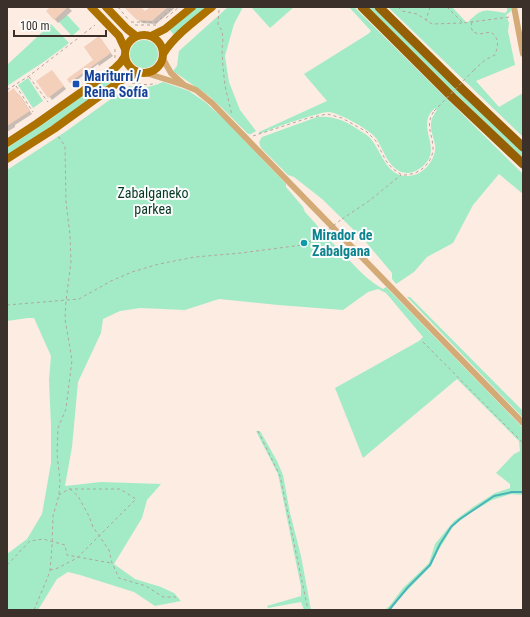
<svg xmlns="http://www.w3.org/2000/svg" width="530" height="617" font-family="'Roboto Condensed',sans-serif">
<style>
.green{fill:#a3ebc6}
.shadow{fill:#0003}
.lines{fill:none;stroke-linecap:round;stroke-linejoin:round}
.stream{stroke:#4ab4b8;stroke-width:2}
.building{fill:#f4cfb9}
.path{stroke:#b3a59d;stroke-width:1;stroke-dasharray:3 3;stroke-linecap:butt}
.minor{stroke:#d4aa76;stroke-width:6}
.major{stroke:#ad7100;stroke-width:8}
.highway{stroke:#956005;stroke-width:9}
.path-bridge{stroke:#b3a59d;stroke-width:1;stroke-dasharray:3 3;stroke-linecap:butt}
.transit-dot{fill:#1a4fb4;stroke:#fcfdfc;stroke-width:1.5}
.culture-dot{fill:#0f9aa8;stroke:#fcfdfc;stroke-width:1.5}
.labels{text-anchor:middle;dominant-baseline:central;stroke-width:4;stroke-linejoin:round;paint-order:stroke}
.transit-label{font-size:14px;font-weight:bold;fill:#164399;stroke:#fcfdfc;text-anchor:start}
.park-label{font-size:14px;fill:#053825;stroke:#fcfdfc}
.culture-label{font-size:14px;font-weight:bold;fill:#0d838f;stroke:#fcfdfc;text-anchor:start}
</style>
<rect width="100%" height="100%" fill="#fcece2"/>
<g class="green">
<path d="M195,7h11l-32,28 -5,-6z"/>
<path d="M228,7h15l-9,17 -9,32 4,26 11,28 16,21 -5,3h-3l-26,-26 -13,-12 -36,-25 4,-5 2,-15z"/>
<path d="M251,7h43l-24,21z"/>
<path d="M349,7h5l169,167v20l-24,-20 -26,31 -20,38 -26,14 -13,15 -18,12 -4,-5v-6l-27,-32 -43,-42 -28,-22 -6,-2 -27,-27 -2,-6 3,-5 55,-20c17,-2 31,5 45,15 3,2 7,4 9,7 11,14 16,38 37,37 15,0 29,-17 27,-31 -1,-7 -5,-14 -4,-21 0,-5 3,-10 6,-14l-2,-2c-21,18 9,40 -12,58 -5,4 -10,7 -16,7 -18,-1 -23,-23 -31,-35 -6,-8 -38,-26 -48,-26 -5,0 -12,3 -17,4 -18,5 -35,11 -52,18v-2l68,-31 -23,-27 64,-40 3,-3z"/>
<path d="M368,7h5l73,72 77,73v6l-78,-74z"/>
<path d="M388,7h64l15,16c16,-16 17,-13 38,-10l2,-2v-4h4v4l-5,4 3,8 -1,8 7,34 -39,16 23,26 24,-14v44z"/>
<path d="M67,15l13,14 -8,7 -13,-14z"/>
<path d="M51,24l18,19 -24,18 -38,25v-21z"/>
<circle cx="144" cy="54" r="14"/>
<path d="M113,73l4,5 -52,39 -58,38v-7l45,-30z"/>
<path d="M28,78l15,23 -10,7 -15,-23z"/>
<path d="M163,82l26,9 16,11 20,18 61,64v3l17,20 2,5c16,17 30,35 47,51 9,10 19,19 31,26l3,-2 137,141v67l-12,-1 -19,6 -20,12 -18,13 -16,26 -7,15 -36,37 -4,7h-6l6,-6 12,-16 26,-25 6,-19 19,-23 19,-14 22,-14 15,-5v-4l-14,-11 18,-19 6,-3 -1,-10 -62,-62 -94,79 -28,-70 84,-47 4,-4 -37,-44 -8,-4 -10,3 -25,18 -65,-5 -59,-6 -34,11 -45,-2 -20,3 -17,8 -2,14 -23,49 -6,65 -7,39 36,-4 60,2 -14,16 -5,18 -28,46 21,15 26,8 13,6 7,8 -26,5 -21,-14 -54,-17 -12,-3 -11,7 -19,31h-31v-56l20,-15 15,-25 9,-51v-37l-2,-46 2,-24 -17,-38h-6l-21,3v-151l58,-38 64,-46c15,2 20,2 34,-4z"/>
<path d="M407,297h3l113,114v7z"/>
<path d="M256,431h4l17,30 6,14 7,38 11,43 10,54h-7l-3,-8 -33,6 -1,-2 34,-10v-9l-23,-113z"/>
</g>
<g class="shadow">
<path d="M52,7h18l-1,1 3,3 -14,12 -11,-12z"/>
<path d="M126,7h13l6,6 7,-6h24l-20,17 -14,-1z"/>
<path d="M101,39l12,17 -14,10 -1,-2 -26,20 -4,-5 27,-19z"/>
<path d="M52,71l14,18 -14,11 -14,-18z"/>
<path d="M14,90l8,8 10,16 -17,11v2l-8,5v-38z"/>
</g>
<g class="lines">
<path class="stream" d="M389,610l19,-23 22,-22 10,-21 11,-17 9,-8 34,-23 18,-4h11"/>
</g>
<g class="building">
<path d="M50,7h18l-14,13 -8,-9z"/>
<path d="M124,7h17l4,4 5,-4h18l-16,14 -15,-1z"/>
<path d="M99,36l12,17 -42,30 -2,-4 26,-19 -9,-13z"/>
<path d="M52,70l12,16 -16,12 -12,-17z"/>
<path d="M14,88l4,7 1,-1 11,17 -23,15v-33z"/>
</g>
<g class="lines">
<g class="path">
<path d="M118,7l10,12"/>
<path d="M398,7l4,4 15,3 9,6"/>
<path d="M430,7l-4,13 6,4 30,-1"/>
<path d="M447,7l16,16 47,-6"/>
<path d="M219,10l-1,14 4,7 1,8 -1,11 1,17 2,19 7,29"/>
<path d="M166,18l13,-11"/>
<path d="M131,22h26l16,-15"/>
<path d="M472,22l-1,5 2,5 6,2 12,-2c9,7 7,14 4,23l-10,5 -11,10"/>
<path d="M135,25h21"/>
<path d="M115,58v-11"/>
<path d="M29,77l19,25"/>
<path d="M132,83c8,1 16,3 24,0"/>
<path d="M16,86l17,26"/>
<path d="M7,90l22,-14 66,-51"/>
<path d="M253,136l52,-17 22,-5 15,4 25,14 9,9 10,20 7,8 9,6c3,0 6,0 9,-1 12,-2 23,-15 22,-27 -1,-15 -8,-22 1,-36"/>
<path d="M342,219l27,-18 32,-26"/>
<path d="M7,305l72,-6 32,-18 21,-9 27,-8 36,-7 46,-4 61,-8 5,-2 17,-10"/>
<path d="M423,342l100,101"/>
<path d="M258,431l22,45 28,134"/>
<path d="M70,489l8,7 11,20 4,11 16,23 3,13 7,15 27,8 17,11h13"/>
<path d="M7,565l23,-24 13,-2 22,6 2,10 44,8"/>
<path d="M50,570l8,-2 19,-10 59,-59 -16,-10h-51l-10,6"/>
<path d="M34,610l13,-31 3,-8 2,-25 1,-30 6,-21 1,-15 -3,-26 1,-26 8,-19 6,-49 -7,-41 1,-18 5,-39 -1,-27 -4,-33 -1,-56 -7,-10"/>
</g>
<g class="minor">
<path d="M514,7l9,47"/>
<path d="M163,59l8,14 12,11"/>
<path d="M146,73l38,12 12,5 16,13 311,320"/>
</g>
<g class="major">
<path d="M91,7l28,29 6,13"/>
<path d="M106,7l21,22 9,7"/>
<circle cx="144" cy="54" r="19"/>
<path d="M151,36l14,-7 27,-22"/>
<path d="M163,54c12,-19 32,-33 49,-47"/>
<path d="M7,143l29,-19 78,-55 7,-7 4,-6"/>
<path d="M7,159l47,-30 72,-52 13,-4"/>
</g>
<g class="highway">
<path d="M362,7l91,91 70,66"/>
<path d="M379,7l83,82 61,58"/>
</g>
<g class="path-bridge">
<path d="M434,111l40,-41"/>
<path d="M324,233l18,-14"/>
</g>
</g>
<rect class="transit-dot" x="72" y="80" width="8" height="8" rx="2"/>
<circle class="culture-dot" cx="304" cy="243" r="4"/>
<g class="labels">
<g class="transit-label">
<text x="84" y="76">Mariturri /<tspan x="84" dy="16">Reina Sofía</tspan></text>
</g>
<g class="park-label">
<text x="153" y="193">Zabalganeko<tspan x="153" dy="16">parkea</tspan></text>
</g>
<g class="culture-label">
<text x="312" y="235">Mirador de<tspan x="312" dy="16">Zabalgana</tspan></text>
</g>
</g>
<rect width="530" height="617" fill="none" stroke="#3b302a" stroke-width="16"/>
<path d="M14 30v6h92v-6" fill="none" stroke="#3b302a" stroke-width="2"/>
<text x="20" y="30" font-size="12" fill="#3b302a" stroke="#fcfdfc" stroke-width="3" paint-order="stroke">100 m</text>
</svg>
